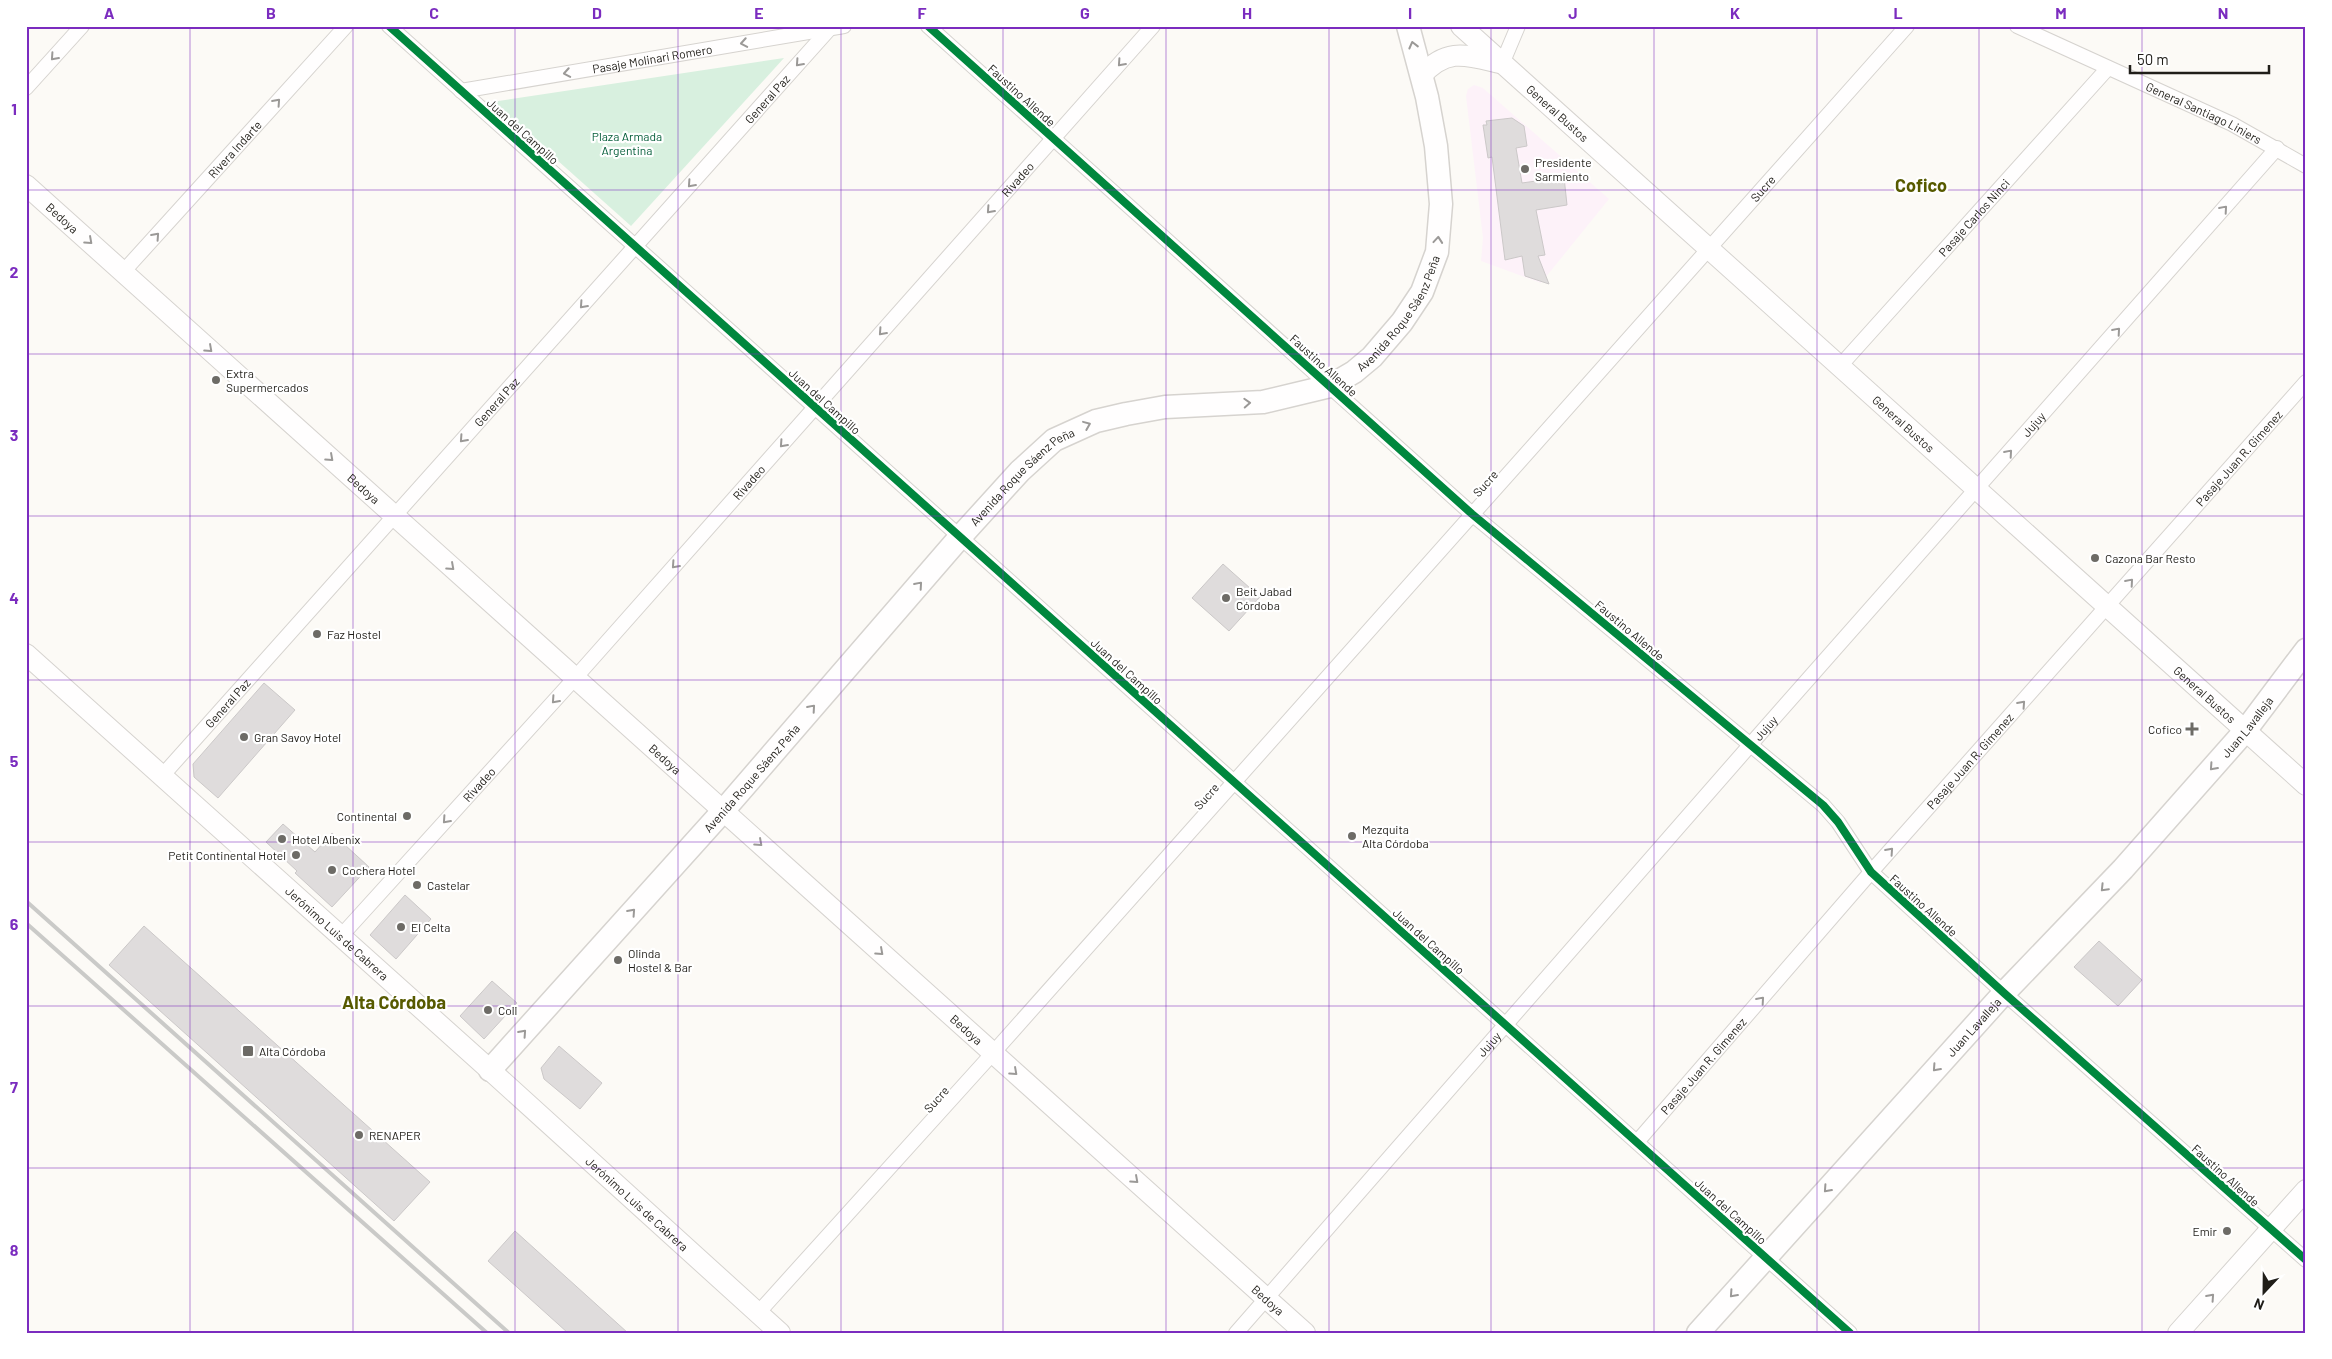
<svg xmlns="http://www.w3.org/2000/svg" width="2332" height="1359" font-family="Barlow,sans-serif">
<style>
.education{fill:#fdf2f9}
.green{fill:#d8f0df}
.building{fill:#dfdcdc;stroke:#cbc8c8}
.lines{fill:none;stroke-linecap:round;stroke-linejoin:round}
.minor-casing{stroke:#d6d3cf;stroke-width:16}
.secondary-casing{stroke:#d6d3cf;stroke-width:22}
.primary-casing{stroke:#d6d3cf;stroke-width:25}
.minor{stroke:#fffefe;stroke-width:14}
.secondary{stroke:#fffefe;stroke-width:20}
.primary{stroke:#fffefe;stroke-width:22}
.rail{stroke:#cacac8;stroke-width:4}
.cycleway-casing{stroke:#fff;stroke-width:11}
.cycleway{stroke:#00873e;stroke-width:8}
.oneway{stroke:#9b9997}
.grid{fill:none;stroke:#7b2cbf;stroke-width:1;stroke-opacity:0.55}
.poi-dot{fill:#6d6b66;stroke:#fff;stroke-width:2}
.labels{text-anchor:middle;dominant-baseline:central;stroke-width:4.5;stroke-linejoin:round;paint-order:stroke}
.street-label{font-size:12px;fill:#201e19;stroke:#fff}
.park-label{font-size:12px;fill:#045d39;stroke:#fff}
.poi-label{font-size:12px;fill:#201e19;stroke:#fff;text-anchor:start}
.district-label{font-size:18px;font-weight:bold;fill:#575a00;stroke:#fff}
.neatline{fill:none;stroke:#7b2cbf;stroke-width:2}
.grid-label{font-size:16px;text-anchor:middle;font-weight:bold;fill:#7b2cbf}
</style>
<rect width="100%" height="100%" fill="#fcfaf6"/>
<path class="education" d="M1474,85l9,3 126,111 -68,84 -60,-22 2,-23 -17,-142 2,-7z"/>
<path class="green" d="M784,58l-153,168 -139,-124z"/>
<g class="building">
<path d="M1512,118l12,8 3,20 -11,2 6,35 42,-6 3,28 -31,5 9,45 -7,1 11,28 -24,-8 -3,-20 -17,4 -13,-103 -4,1 -5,-33h4l-1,-4z"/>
<path d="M1223,564l37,33 -31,34 -37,-33z"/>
<path d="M264,683l31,27 -77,88 -24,-21 -1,-13z"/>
<path d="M283,824l32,28 17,-19 37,34 -37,40 -37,-34 2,-2 -31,-29z"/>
<path d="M405,895l26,24 -35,40 -26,-24z"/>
<path d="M144,926l286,256 -36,39 -285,-256z"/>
<path d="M2099,941l43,39 -24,26 -44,-39z"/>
<path d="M492,981l25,22 -33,36 -24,-23z"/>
<path d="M559,1046l43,37 -22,26 -36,-30 -3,-11z"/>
<path d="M515,1231l113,102h-60l-80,-72z"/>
</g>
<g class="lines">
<g class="minor-casing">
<g id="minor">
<path d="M389,26l1461,1307"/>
<path d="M928,26l544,488 351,291 15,17 33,50 133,121 302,267"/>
<path id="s1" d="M2017,26l215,98 74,42"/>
<path d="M1502,64l16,-38"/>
<path d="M26,88l56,-62"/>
<path id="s2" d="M461,91l383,-65"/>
<path id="s3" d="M123,272l223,-246"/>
<path id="s4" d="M1840,366l268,-298"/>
<path id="s5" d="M162,776l670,-750"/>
<path id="s6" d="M341,936l234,-258 578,-652"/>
<path id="s7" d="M1637,1142l234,-270 435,-490"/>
<path id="s8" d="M758,1313l235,-260 914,-1027"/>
<path id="s9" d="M1236,1333l515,-589 526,-596"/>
</g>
</g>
<g class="secondary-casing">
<g id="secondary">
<path id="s10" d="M1461,26l845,759"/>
<path d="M1421,76c26,-29 45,-21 79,-13"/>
<path id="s11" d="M26,185l1279,1148"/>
<path id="s12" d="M26,654l464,416 290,263"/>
<path d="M2178,1333l128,-143"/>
</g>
</g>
<g class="primary-casing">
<g id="primary">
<path id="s13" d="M490,1070l233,-259 237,-274 60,-66 34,-31 42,-19 30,-7 39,-7 98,-5 67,-16 24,-14 18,-15 30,-35 20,-30 15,-40 4,-48 -5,-58 -9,-49 -19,-71"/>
<path id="s14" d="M1698,1333l306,-340 119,-124 122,-138 61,-81"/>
</g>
</g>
<use href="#minor" class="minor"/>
<use href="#secondary" class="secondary"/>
<use href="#primary" class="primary"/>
<g class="rail">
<path d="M26,901l483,432"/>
<path d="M26,923l461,410"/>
</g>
<g class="cycleway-casing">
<g id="cycleway">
<path d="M389,26l1461,1307"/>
<path d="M928,26l544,488 351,291 15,17 33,50 133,121 302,267"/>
</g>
</g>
<use href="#cycleway" class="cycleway"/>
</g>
<defs><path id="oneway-chevron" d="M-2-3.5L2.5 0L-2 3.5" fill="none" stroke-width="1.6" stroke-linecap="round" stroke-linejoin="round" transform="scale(1.25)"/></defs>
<g class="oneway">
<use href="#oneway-chevron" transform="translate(744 43) rotate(170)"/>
<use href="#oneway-chevron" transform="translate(1413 45) rotate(-104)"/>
<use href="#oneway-chevron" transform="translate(54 57) rotate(132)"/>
<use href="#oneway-chevron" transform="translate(799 63) rotate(132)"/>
<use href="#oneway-chevron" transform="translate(1121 63) rotate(132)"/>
<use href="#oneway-chevron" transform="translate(567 73) rotate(170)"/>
<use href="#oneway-chevron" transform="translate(277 102) rotate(-48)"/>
<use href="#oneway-chevron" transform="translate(691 184) rotate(132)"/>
<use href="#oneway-chevron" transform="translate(2224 209) rotate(-49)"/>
<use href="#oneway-chevron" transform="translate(990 210) rotate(132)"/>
<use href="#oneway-chevron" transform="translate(156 236) rotate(-48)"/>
<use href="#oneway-chevron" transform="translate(1438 240) rotate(-85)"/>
<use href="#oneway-chevron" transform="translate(89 241) rotate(42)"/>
<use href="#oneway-chevron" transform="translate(583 305) rotate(132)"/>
<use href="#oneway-chevron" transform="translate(2117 331) rotate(-49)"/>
<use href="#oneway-chevron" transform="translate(882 332) rotate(132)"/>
<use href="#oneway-chevron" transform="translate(209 349) rotate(42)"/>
<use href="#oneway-chevron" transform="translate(1247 403) rotate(-3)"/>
<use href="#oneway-chevron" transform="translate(1087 425) rotate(-22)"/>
<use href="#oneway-chevron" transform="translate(463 439) rotate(132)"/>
<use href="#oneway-chevron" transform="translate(783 444) rotate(132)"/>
<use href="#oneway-chevron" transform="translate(2009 453) rotate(-49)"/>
<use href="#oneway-chevron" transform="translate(330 458) rotate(42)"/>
<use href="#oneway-chevron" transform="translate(675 565) rotate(132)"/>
<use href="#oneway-chevron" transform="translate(451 567) rotate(42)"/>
<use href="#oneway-chevron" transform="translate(2130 582) rotate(-49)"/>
<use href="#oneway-chevron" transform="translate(919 585) rotate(-49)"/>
<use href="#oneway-chevron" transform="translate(555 700) rotate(132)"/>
<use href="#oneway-chevron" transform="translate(2022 704) rotate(-48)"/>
<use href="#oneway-chevron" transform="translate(812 708) rotate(-49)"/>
<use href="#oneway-chevron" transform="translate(2213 767) rotate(132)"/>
<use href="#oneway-chevron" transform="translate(446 820) rotate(132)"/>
<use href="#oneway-chevron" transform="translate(759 843) rotate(42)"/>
<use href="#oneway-chevron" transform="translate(1890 851) rotate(-48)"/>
<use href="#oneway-chevron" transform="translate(2104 888) rotate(134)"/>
<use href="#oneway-chevron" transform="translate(632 912) rotate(-48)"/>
<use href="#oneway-chevron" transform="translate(880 952) rotate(42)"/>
<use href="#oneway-chevron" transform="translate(1761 1000) rotate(-49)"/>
<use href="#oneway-chevron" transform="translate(523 1033) rotate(-48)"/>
<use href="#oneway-chevron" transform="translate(1936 1068) rotate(132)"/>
<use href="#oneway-chevron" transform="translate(1014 1072) rotate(42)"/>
<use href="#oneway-chevron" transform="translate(1135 1180) rotate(42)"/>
<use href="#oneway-chevron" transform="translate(1827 1189) rotate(132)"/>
<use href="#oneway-chevron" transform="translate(1733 1294) rotate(132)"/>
<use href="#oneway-chevron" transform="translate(2211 1297) rotate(-48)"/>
</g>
<path class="grid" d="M190,26v1307M353,26v1307M515,26v1307M678,26v1307M841,26v1307M1003,26v1307M1166,26v1307M1329,26v1307M1491,26v1307M1654,26v1307M1817,26v1307M1979,26v1307M2142,26v1307M26,190h2280M26,354h2280M26,516h2280M26,680h2280M26,842h2280M26,1006h2280M26,1168h2280"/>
<g class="poi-dot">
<circle cx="1525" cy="169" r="5"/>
<circle cx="216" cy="380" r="5"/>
<circle cx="2095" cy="558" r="5"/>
<circle cx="1226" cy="598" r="5"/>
<circle cx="317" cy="634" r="5"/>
<path d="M2189.5 721.5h5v5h5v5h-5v5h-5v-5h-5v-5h5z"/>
<circle cx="244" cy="737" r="5"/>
<circle cx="407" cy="816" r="5"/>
<circle cx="1352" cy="836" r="5"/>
<circle cx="282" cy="839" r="5"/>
<circle cx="296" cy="855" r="5"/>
<circle cx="332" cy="870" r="5"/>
<circle cx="417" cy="885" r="5"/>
<circle cx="401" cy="927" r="5"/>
<circle cx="618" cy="960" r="5"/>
<circle cx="488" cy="1010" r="5"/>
<rect x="242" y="1045" width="12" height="12" rx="2.5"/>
<circle cx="359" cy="1135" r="5"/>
<circle cx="2227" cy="1231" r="5"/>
</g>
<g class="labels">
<g class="street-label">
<text stroke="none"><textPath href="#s2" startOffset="194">Pasaje Molinari Romero</textPath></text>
<text transform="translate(1022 95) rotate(42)">Faustino Allende</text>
<text stroke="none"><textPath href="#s5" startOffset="908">General Paz</textPath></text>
<text stroke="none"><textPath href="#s1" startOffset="206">General Santiago Liniers</textPath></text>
<text stroke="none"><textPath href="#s10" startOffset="130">General Bustos</textPath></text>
<text transform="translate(523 131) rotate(42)">Juan del Campillo</text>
<text stroke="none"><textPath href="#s3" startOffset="166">Rivera Indarte</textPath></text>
<text stroke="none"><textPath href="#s6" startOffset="1015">Rivadeo</textPath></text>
<text stroke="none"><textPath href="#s8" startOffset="1508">Sucre</textPath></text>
<text stroke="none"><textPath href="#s4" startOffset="200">Pasaje Carlos Ninci</textPath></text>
<text stroke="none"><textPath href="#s11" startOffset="49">Bedoya</textPath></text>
<text stroke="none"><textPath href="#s13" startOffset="1232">Avenida Roque Sáenz Peña</textPath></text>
<text transform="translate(1324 365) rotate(42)">Faustino Allende</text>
<text stroke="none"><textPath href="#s5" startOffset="502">General Paz</textPath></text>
<text transform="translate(825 401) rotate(42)">Juan del Campillo</text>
<text stroke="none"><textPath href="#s10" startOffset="595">General Bustos</textPath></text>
<text stroke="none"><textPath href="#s9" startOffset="1209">Jujuy</textPath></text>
<text stroke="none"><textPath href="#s7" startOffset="911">Pasaje Juan R. Gimenez</textPath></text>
<text stroke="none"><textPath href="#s13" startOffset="798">Avenida Roque Sáenz Peña</textPath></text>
<text stroke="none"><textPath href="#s6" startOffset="610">Rivadeo</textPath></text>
<text transform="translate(1485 483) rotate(-48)">Sucre</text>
<text stroke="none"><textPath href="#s11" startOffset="454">Bedoya</textPath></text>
<text transform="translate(1630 630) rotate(40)">Faustino Allende</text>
<text transform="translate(1127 671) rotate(42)">Juan del Campillo</text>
<text stroke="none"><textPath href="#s10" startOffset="1000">General Bustos</textPath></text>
<text stroke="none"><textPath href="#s5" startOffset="98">General Paz</textPath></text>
<text stroke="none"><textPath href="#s14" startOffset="818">Juan Lavalleja</textPath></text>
<text stroke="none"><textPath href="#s9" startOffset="804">Jujuy</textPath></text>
<text stroke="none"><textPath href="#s11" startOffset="859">Bedoya</textPath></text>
<text stroke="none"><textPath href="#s7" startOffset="506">Pasaje Juan R. Gimenez</textPath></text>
<text stroke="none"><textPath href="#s13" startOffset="392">Avenida Roque Sáenz Peña</textPath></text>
<text stroke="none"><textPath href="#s6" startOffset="205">Rivadeo</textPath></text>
<text transform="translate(1206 796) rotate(-48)">Sucre</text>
<text transform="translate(1924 905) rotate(42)">Faustino Allende</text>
<text stroke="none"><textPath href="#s12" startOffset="418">Jerónimo Luis de Cabrera</textPath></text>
<text transform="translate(1429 941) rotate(42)">Juan del Campillo</text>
<text stroke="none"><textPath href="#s14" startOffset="412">Juan Lavalleja</textPath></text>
<text stroke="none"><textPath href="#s11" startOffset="1264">Bedoya</textPath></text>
<text stroke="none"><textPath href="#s9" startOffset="384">Jujuy</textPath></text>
<text stroke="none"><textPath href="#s7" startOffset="101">Pasaje Juan R. Gimenez</textPath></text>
<text transform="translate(936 1099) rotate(-48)">Sucre</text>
<text transform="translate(2226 1175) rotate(42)">Faustino Allende</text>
<text stroke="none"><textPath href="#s12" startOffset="822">Jerónimo Luis de Cabrera</textPath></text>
<text transform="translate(1731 1211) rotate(42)">Juan del Campillo</text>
<text stroke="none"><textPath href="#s11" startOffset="1669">Bedoya</textPath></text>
</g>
<g class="park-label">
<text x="627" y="136">Plaza Armada<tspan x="627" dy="14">Argentina</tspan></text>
</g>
<g class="poi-label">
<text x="1535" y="162">Presidente<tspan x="1535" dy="14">Sarmiento</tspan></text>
<text x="226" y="373">Extra<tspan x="226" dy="14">Supermercados</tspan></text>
<text x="2105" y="558">Cazona Bar Resto</text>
<text x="1236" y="591">Beit Jabad<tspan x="1236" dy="14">Córdoba</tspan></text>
<text x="327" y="634">Faz Hostel</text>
<text x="2182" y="729" text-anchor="end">Cofico</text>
<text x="254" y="737">Gran Savoy Hotel</text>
<text x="397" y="816" text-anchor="end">Continental</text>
<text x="1362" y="829">Mezquita<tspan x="1362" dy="14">Alta Córdoba</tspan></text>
<text x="292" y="839">Hotel Albenix</text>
<text x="286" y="855" text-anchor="end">Petit Continental Hotel</text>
<text x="342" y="870">Cochera Hotel</text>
<text x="427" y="885">Castelar</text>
<text x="411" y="927">El Celta</text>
<text x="628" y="953">Olinda<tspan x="628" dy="14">Hostel &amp; Bar</tspan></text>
<text x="498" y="1010">Coll</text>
<text x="259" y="1051">Alta Córdoba</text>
<text x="369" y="1135">RENAPER</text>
<text x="2217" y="1231" text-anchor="end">Emir</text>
</g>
<g class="district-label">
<text x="1921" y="185">Cofico</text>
<text x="394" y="1002">Alta Córdoba</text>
</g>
</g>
<rect width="2332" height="1359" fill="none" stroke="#ffffff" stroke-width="55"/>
<g transform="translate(2264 1292) rotate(202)" stroke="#ffffff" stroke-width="4" paint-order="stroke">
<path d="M0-4L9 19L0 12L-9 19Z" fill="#201e19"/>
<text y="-8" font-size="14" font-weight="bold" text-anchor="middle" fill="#201e19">N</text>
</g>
<path d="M2130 65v8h139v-8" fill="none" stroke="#201e19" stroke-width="2.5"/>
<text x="2137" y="65" font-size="15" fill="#201e19" stroke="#ffffff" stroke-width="4" paint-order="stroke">50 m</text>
<rect x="28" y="28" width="2276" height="1304" class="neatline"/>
<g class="grid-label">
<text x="109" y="19">A</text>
<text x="271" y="19">B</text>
<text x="434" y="19">C</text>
<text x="597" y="19">D</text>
<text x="759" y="19">E</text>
<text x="922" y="19">F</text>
<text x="1085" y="19">G</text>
<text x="1247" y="19">H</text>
<text x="1410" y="19">I</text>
<text x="1573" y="19">J</text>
<text x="1735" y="19">K</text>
<text x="1898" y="19">L</text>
<text x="2061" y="19">M</text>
<text x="2223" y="19">N</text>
<text x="14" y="115">1</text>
<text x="14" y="278">2</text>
<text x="14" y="441">3</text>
<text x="14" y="604">4</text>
<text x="14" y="767">5</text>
<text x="14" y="930">6</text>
<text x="14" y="1093">7</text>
<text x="14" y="1256">8</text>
</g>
</svg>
